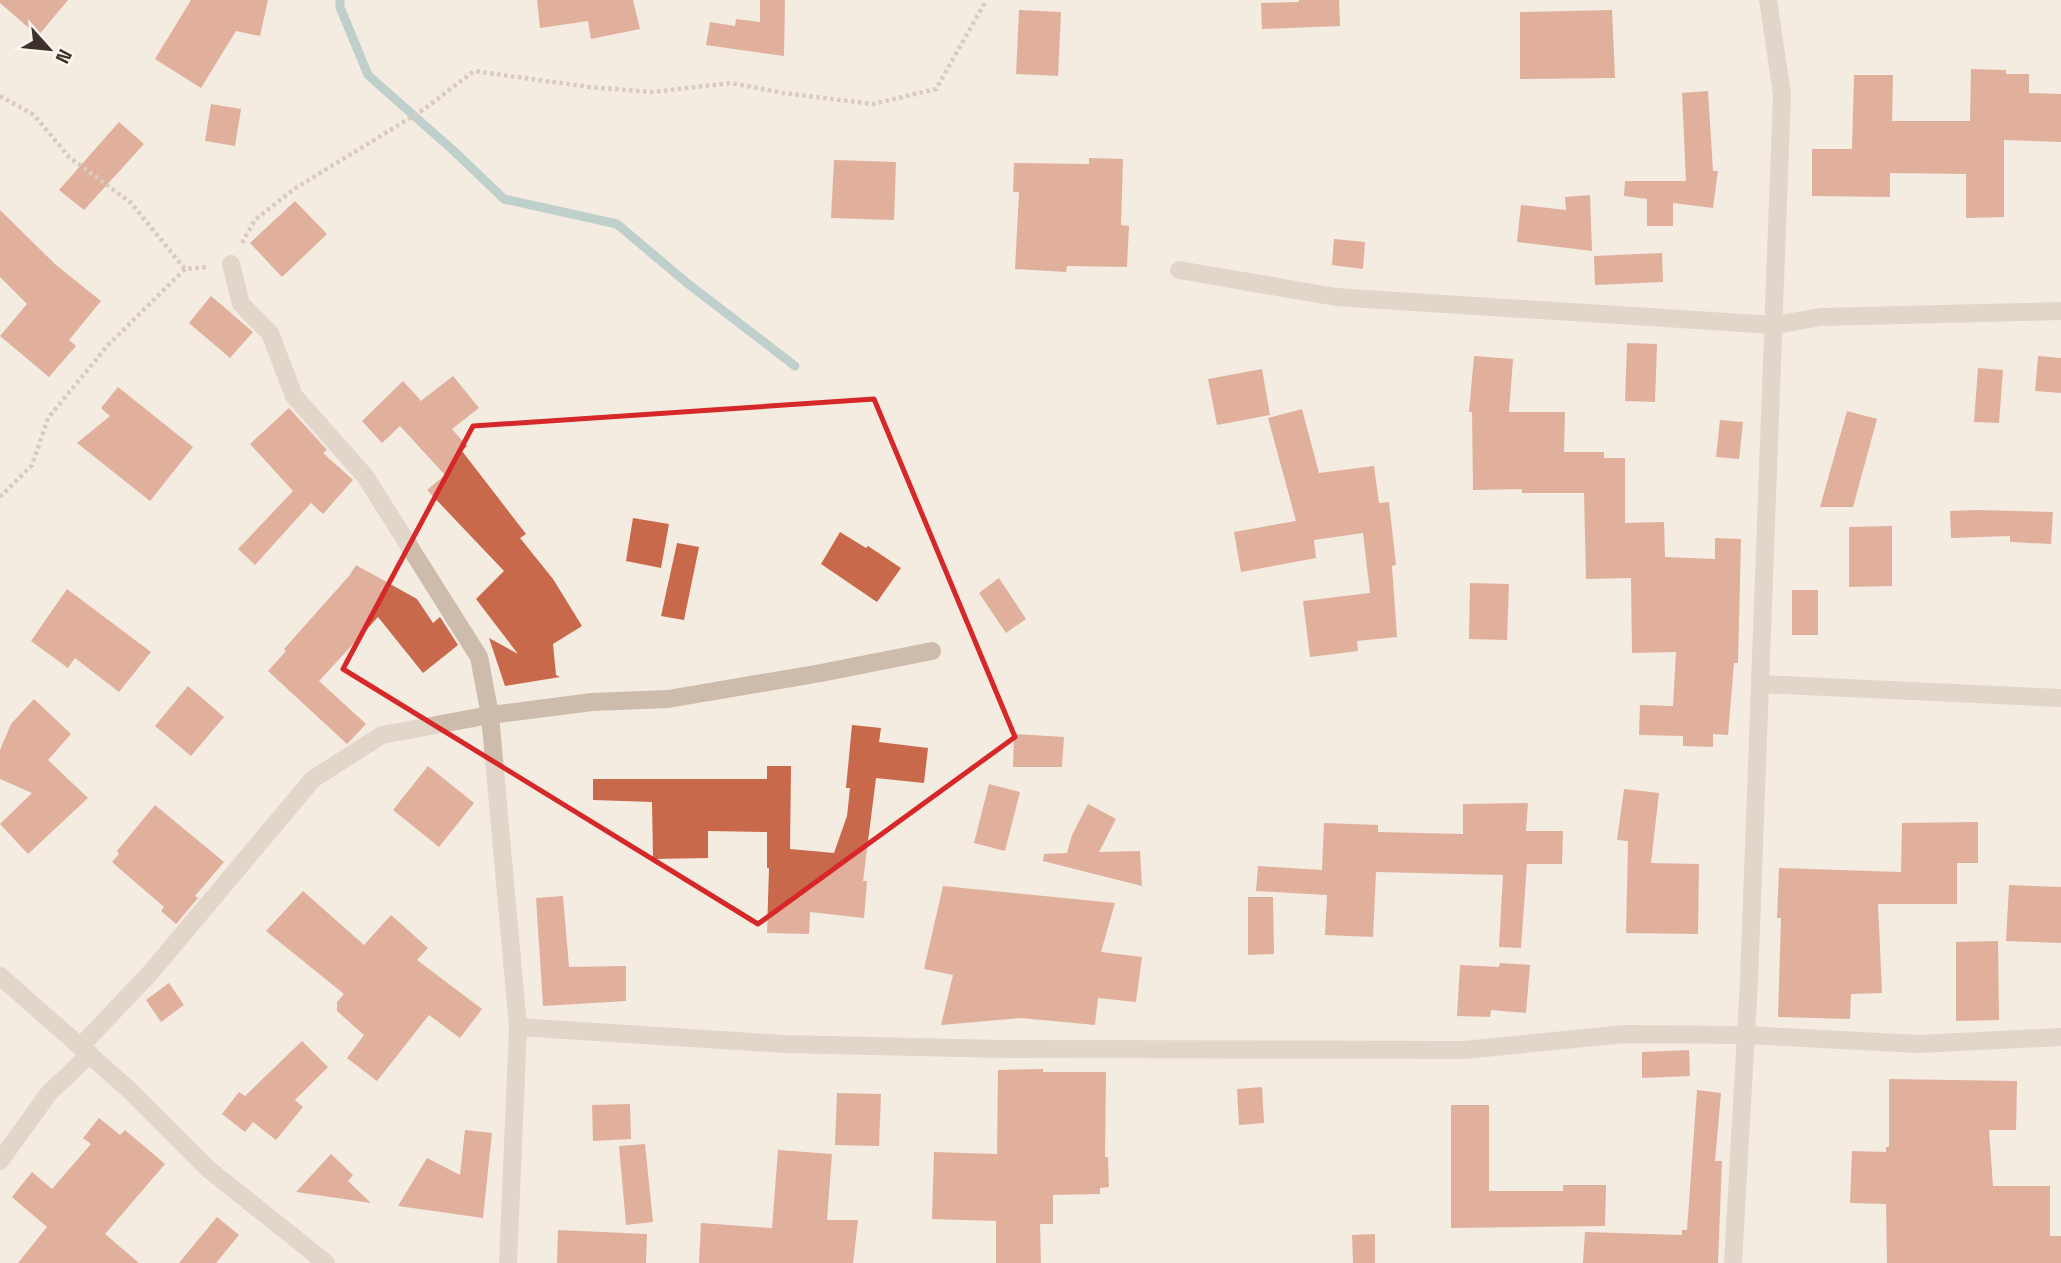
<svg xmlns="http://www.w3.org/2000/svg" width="2061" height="1263" font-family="'Space Grotesk',sans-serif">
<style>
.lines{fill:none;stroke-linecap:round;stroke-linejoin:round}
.stream{stroke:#7fb0b2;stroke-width:9}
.building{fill:#c8694b}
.path{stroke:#b9a596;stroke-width:4.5;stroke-dasharray:3.5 3.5;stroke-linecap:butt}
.minor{stroke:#cdbbac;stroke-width:18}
.marked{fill:none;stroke:#d62828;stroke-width:5;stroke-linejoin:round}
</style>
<rect width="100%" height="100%" fill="#f4ebe1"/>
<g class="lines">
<path class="stream" d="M340,0v7l28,68 87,77 49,47 113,25 70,59 108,83"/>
</g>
<g class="building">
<path d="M0,0h68l-30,36 -38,-33z"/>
<path d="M191,0h77l-8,36 -24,-5 -35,57 -46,-29z"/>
<path d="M537,0h96l7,29 -49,10 -3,-18 -48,7z"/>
<path d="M760,0h25l-1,56 -78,-11 4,-23 25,4 1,-7 24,3z"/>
<path d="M1299,0h40l1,26 -78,3 -1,-26 38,-1z"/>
<path d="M1019,10l42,2 -3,64 -42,-2z"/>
<path d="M1612,10l3,68 -95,1v-67z"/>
<path d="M1971,69l35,1v4h23v19l32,1v48l-57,-2v77l-38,1v-44l-76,-1v24l-78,-1v-47h40l2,-74h39l-1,46h78z"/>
<path d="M1708,91l5,80h5l-5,37 -40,-5v23h-26v-27l-23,-3 1,-15h61l-4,-88z"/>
<path d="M211,104l30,5 -6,37 -30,-5z"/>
<path d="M119,122l25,22 -60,66 -25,-20z"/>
<path d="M1089,158l34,1 -2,66 8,1 -2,41 -60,-1 -1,6 -51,-3 4,-77h-6l1,-29 75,1z"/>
<path d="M834,160l62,2 -2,58 -63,-2z"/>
<path d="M1590,195l2,56 -75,-9 4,-37 45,5 -1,-13z"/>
<path d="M295,201l32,33 -45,43 -32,-34z"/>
<path d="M0,210l56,55 45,36 -32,39 7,6 -27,31 -49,-41 27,-32 -27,-27z"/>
<path d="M1334,239l31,3 -2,27 -31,-4z"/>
<path d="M1662,253l1,29 -68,3 -1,-29z"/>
<path d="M211,296l42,36 -23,26 -41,-35z"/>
<path d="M1627,343l30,1 -2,58 -30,-1z"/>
<path d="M1474,356l39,3 -4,53h56l-1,40h40v6h21v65l39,-1 1,35 50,2v-21l26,1 -3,124h-4l-6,72 -15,-1v13l-30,-1v-10l-44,-1 1,-30 33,1 3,-54 -44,1 -1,-75 -45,1 -2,-86h-62v-4l-49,1 -1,-78h-3z"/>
<path d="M2038,356l23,2v35l-26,-2z"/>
<path d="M1978,368l25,2 -4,53 -25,-1z"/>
<path d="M1262,369l8,46 -53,10 -9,-46z"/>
<path d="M453,376l26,32 -27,21 15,17 -5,5 64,83 -6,4 33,41 29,47 -29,18 3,31 4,2 -55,9 -16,-48 29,16 -42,-55 28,-28 -77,-81 18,-15 -45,-49 -18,17 -20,-22 41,-40 18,20z"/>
<path d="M118,387l75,60 -43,54 -73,-58 33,-27 -9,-8z"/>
<path d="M289,408l38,42 -4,3 30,27 -30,34 -12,-11 -56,62 -17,-16 55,-58 -43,-47z"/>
<path d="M1302,409l17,64 55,-7 5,37 10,-1 7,63 -4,1 5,71 -40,4 1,10 -48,6 -7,-56 67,-8 -7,-60 -49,7 2,18 -75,14 -7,-40 62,-11 -28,-103z"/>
<path d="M1847,411l30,8 -24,88h-33z"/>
<path d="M1720,420l23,2 -4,37 -23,-2z"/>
<path d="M1978,510l75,2 -2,32 -41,-2v-6l-59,2 -1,-27z"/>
<path d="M633,518l36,6 -8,44 -35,-7z"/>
<path d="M1892,526v60l-43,1v-60z"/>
<path d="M840,532l26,16 2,-2 33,22 -24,34 -56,-38z"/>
<path d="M677,543l22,4 -15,73 -23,-4z"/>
<path d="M356,565l61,34 16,24 7,-6 18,28 -35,28 -45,-56 -59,64 47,43 -19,20 -79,-73 18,-20 -2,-2 65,-73z"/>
<path d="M999,578l27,41 -20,14 -27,-40z"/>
<path d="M1470,583l39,1 -2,56 -38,-1z"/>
<path d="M67,589l84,63 -32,40 -44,-34 -7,10 -37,-27z"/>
<rect x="1792" y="590" width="26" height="45"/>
<path d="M188,686l36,31 -33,39 -36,-30z"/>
<path d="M34,699l37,35 -23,26 40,38 -60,56 -28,-30 32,-31 -32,-14v-29l11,-26z"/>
<path d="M852,725l29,3 -2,14 49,6 -4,35 -48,-5 -13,103h4l-3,37 -54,-6 -1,22 -42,-1 2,-65h-2v-36l-59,-1v27l-55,1 -1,-57 -59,-2v-21h174v-13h24l-1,83 44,4 13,-37 3,-28h-4z"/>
<path d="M1014,734l50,3 -2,30h-49z"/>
<path d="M428,766l46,37 -35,44 -46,-37z"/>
<path d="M989,784l31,8 -15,59 -31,-8z"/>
<path d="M1624,789l35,4 -8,70 48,1 -1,70 -72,-1 2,-92 -11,-1z"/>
<path d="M1528,803l-2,28h37l-1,33h-35l-6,84 -22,-1 4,-72 -127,-3 -3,65 -48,-2 2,-40 -71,-4 2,-25 64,4 2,-47 54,2v7l85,2v-30z"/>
<path d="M1088,804l28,15 -17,33 41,-1 2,35 -99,-25 1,-7 23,-1 5,-18z"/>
<path d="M155,805l69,57 -29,34 3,2 -22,26 -15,-13 3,-4 -52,-45 7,-8 -2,-3z"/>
<path d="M1978,822v41h-21v41h-79l4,89 -31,1 -1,25 -72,-2 3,-99h-4l2,-50 122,4 1,-49z"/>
<path d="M2009,885l52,2v56l-55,-2z"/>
<path d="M943,886l172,17 -14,49 41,5 -6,45 -38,-4 -3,27 -74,-7 -80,7 12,-50 -29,-6z"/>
<path d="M303,891l61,54 27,-30 37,33 -11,12 65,49 -22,29 -31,-23 -52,66 -30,-23 17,-23 -27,-24v-9l7,-8 -78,-63z"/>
<path d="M563,896l6,71 57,-1v35l-83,5 -7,-108z"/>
<path d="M1248,897h25l1,57 -26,1z"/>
<path d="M1998,941l1,79 -43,1v-79z"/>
<path d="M1500,963l30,2 -4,48 -35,-3 -1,7 -33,-1 3,-51 39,2z"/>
<path d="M169,983l15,22 -23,17 -15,-22z"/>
<path d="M302,1041l26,26 -33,33 8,7 -27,33 -23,-18 -8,10 -23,-18 17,-22 6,4z"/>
<path d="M1689,1050l1,26 -48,2v-26z"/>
<path d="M1043,1069v3h63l-1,85h3l1,30 -9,1v6l-47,1v29h-13l1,39h-45v-42l-64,-2 2,-67 63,2 1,-84z"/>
<path d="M1889,1079l128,2 -1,49h-27l4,56h57v50h11v27h-174l-1,-59 -36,-1 2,-52 34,1v-5h3z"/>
<path d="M1262,1087l2,36 -25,2 -2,-36z"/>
<path d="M1697,1090l24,3 -6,68h7l-4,102h-135l2,-31 97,3v-5h5z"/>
<path d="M837,1093l44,1 -2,52 -44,-1z"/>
<path d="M630,1104l1,35 -38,2 -1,-36z"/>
<path d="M1451,1105h38v86h74v-6h43l-1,41 -154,2z"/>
<path d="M99,1118l21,17 5,-5 40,34 -60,70 34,29h-121l29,-36 -35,-30 20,-25 20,17 39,-45 -8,-6z"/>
<path d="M465,1130l27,3 -9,85 -85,-12 29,-48 33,17z"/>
<path d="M645,1144l8,78 -27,3 -7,-79z"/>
<path d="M778,1150l54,4 -5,66h31l-5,43h-154l2,-40 71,5z"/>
<path d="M331,1154l22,21 -5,6 23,22 -75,-11z"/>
<path d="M217,1217l22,18 -23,28h-37z"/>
<path d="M558,1230l89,4 -1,29h-89z"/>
<path d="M1375,1234v29h-22l-1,-28z"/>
</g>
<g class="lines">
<g class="path">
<path d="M0,96l34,19 35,42 62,46 54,66"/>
<path d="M242,243l13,-23 39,-31 129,-79 51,-39 115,16 63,5 79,-9 52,10 90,11 63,-15 48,-85v-4"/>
<path d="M0,497l32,-32 16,-47 60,-73 77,-76 22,-2"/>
</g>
<g class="minor">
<path d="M231,264l10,40 29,29 24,63 71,80 114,181 11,58 28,312 -10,236"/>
<path d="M1179,270l157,27 438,28 47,-8 240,-6"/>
<path d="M1761,684l300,14"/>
<path d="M0,976l126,111 81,81 119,95"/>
<path d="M518,1027l266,17 219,5 461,1 161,-16 121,1 173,9 142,-7"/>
<path d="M81,1046l70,-74 162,-193 69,-44 108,-20 102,-13 76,-3 153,-26 111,-22"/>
<path d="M0,1161l49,-68 41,-39"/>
<path d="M1733,1263l16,-283 33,-886 -14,-94"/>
</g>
</g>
<path d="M0 0H2061V1263H0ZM874,399l141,338 -257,187 -415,-255 130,-243z" fill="#f4ebe1" fill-opacity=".55" fill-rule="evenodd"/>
<path class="marked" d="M874,399l141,338 -257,187 -415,-255 130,-243z"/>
<g transform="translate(49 49) rotate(117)" stroke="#fbf5ee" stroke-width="5" paint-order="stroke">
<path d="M0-5L12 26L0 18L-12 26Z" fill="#3b302b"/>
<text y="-10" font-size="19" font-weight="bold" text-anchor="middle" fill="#3b302b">N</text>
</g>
</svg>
